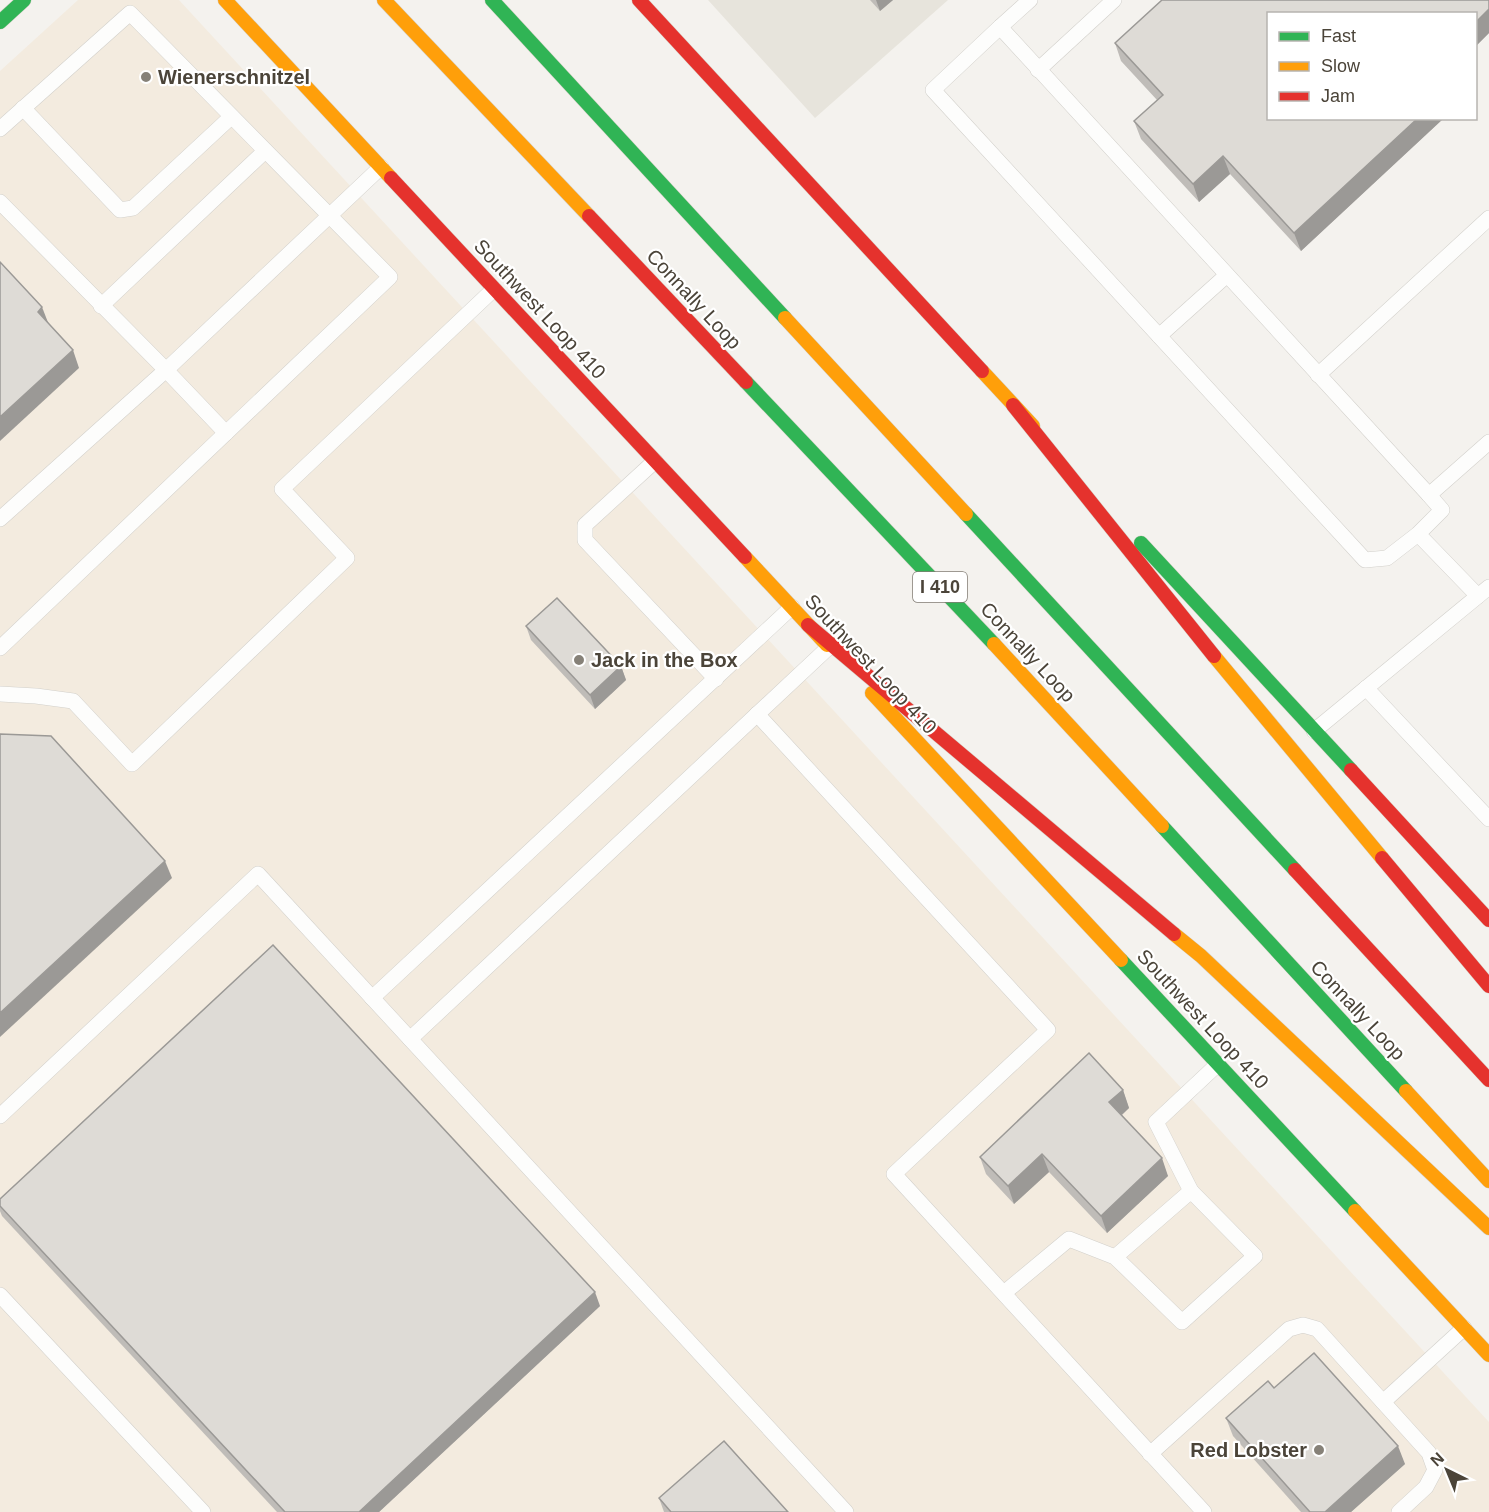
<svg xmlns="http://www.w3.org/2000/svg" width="1489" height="1512" font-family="Arial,sans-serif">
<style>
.residential{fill:#e7e4dc}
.commercial{fill:#f3ebdf}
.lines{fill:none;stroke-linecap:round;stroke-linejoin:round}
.lane-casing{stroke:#d2d0cb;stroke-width:16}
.fast-casing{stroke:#d3cfc5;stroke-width:15}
.slow-casing{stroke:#d3cfc5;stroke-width:15}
.jam-casing{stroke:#d3cfc5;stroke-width:15}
.lane{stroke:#fdfdfc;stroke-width:15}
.fast{stroke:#30b455;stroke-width:14}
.slow{stroke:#ff9f0a;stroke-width:14}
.jam{stroke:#e5322d;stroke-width:14}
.wall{fill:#bfbcb8}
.shaded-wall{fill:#9b9996}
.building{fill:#dedbd6;stroke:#9b9996;stroke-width:1.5}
.poi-dot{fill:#868178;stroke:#fff;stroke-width:2}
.labels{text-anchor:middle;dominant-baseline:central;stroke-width:4.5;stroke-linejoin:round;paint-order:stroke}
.shield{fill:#fff;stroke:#817c74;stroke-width:1.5}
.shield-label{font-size:18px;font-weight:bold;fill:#4b4439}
.poi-label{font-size:20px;font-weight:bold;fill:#4b4439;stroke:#fff;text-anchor:start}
.street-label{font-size:20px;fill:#4b4439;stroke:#fff}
</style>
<rect width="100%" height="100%" fill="#f4f2ee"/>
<path class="residential" d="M708,0h240l-133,118z"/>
<path class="commercial" d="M78,0h101l1310,1422v90h-1489v-1441z"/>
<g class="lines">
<g class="lane-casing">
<g id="lane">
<path d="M1000,27l30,-27"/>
<path d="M1038,70l76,-70"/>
<path d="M23,108l97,102 13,-2 98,-91"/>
<path d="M0,129l130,-116 260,264 -390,371"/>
<path d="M0,202l166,168 60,63"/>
<path d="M101,306l164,-155"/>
<path d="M1159,336l68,-61"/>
<path d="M1318,375l171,-157"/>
<path d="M655,461l-70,64v15l131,139"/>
<path d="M1429,495l60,-53"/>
<path d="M0,519l166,-149 215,-203"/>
<path d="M1418,534l-31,24 -22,2 -432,-470 67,-63 429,468 13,15 -24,24 60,62"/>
<path d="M1366,688l123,131"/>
<path d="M0,694l36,2 37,5 59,63 215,-206 -65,-69 212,-200"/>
<path d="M757,714l291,316 -154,144 310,338"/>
<path d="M1314,731l175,-144"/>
<path d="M372,998l420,-391"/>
<path d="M410,1039l419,-392"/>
<path d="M0,1116l258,-242 588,638"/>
<path d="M1191,1191l-35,-69 62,-58"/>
<path d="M1004,1293l65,-54 46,18 67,65 73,-66 -64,-65 -76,66"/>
<path d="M0,1295l203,217"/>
<path d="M1383,1402l81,-74"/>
<path d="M1150,1454l139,-125 14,-4 14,4 112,124 6,17 -9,17 -27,25"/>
</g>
</g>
<g class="fast-casing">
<g id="fast">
<path d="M492,0l293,318"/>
<path d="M0,22l24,-22"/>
<path d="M746,382l248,262"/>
<path d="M966,514l329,356"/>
<path d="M1141,543l210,227"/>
<path d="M1162,826l244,265"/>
<path d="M1121,960l234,251"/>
</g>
</g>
<g class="slow-casing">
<g id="slow">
<path d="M225,0l166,178"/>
<path d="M384,0l205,216"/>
<path d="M785,318l181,196"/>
<path d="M982,371l51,55"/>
<path d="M745,557l82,88"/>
<path d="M994,644l168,182"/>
<path d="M1214,656l168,202"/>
<path d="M872,693l249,267"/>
<path d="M1174,934l27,22 288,272"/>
<path d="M1406,1091l83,90"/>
<path d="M1355,1211l134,144"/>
</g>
</g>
<g class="jam-casing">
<g id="jam">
<path d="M639,0l343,371"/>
<path d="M391,178l354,379"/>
<path d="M589,216l157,166"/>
<path d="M1013,405l201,251"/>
<path d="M808,625l366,309"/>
<path d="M1351,770l138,150"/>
<path d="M1382,858l107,128"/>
<path d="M1295,870l194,210"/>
</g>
</g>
<use href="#lane" class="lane"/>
<use href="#fast" class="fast"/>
<use href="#slow" class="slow"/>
<use href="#jam" class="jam"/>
</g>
<g class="wall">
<path d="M870,0h23l-13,11z"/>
<path d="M1489,0v33l-13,13 -207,72h175l-143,133 -71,-77 -31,28 -58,-63 -7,-18 23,-21 -36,-39 -6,-18z"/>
<path d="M526,626l95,40 5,14 -31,29 -64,-69z"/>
<path d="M1123,1090l6,18 -7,7 46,61 -61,57 -58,-61 -35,32 -28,-30 -6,-17z"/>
<path d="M0,1199l600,107 -221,206h-102l-275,-296 -2,-5z"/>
<path d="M1274,1388l131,76 -54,48h-50l-68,-76 -7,-18z"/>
<path d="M659,1498l129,14h-124z"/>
</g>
<g class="shaded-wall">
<path d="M876,0h17l-13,11z"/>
<path d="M1489,9v24l-13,13v-24z"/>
<path d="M1418,118h26l-143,133 -7,-18z"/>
<path d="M1223,156l7,18 -31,28 -6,-18z"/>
<path d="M42,307l7,18 -11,-13z"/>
<path d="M73,350l6,18 -79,73v-24z"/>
<path d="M621,666l5,14 -31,29 -5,-14z"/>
<path d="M165,861l7,17 -172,159v-24z"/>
<path d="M1123,1090l6,18 -13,12 -7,-18z"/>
<path d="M1042,1154l7,18 -35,32 -6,-18z"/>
<path d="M1162,1158l6,18 -61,57 -6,-17z"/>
<path d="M595,1292l5,14 -221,206h-20z"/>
<path d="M1398,1446l7,18 -54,48h-26z"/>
</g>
<g class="building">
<path d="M1162,0h327v9l-13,13v-8h-207v104h149l-124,115 -71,-77 -30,28 -59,-63 29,-26 -48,-52z"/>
<path d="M0,262l42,45 -4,5 35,38 -73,67z"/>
<path d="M557,598l64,68 -31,29 -64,-69z"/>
<path d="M0,734l51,2 114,125 -165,152z"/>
<path d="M273,945l322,347 -236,220h-74l-285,-306v-7z"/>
<path d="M1089,1053l34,37 -14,12 53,56 -61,58 -59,-62 -34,32 -28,-29z"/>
<path d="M1314,1353l84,93 -73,66h-15l-84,-94 42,-37 6,7z"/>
<path d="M724,1441l64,71h-117l-12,-14z"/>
</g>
<g class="poi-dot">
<circle cx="146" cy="77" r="6"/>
<circle cx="579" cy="660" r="6"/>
<circle cx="1319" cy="1450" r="6"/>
</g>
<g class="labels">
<rect class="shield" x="913" y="572" width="54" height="30" rx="4.5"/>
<g class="shield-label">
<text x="940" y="587">I 410</text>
</g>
<g class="poi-label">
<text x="158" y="77">Wienerschnitzel</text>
<text x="591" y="660">Jack in the Box</text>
<text x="1307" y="1450" text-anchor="end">Red Lobster</text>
</g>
<g class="street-label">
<text transform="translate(694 299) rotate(47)">Connally Loop</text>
<text transform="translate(540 309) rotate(47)">Southwest Loop 410</text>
<text transform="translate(1028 652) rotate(47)">Connally Loop</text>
<text transform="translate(871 664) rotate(47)">Southwest Loop 410</text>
<text transform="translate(1358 1010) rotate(47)">Connally Loop</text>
<text transform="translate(1203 1019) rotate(47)">Southwest Loop 410</text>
</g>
</g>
<rect x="1267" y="12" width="210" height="108" fill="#ffffff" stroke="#b7b4b0" stroke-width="1.5"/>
<rect x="1279" y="32" width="30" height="9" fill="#30b455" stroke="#b7b4b0" stroke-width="1.5"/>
<text x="1321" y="42" font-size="18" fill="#4b4439">Fast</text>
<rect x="1279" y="62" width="30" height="9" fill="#ff9f0a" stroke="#b7b4b0" stroke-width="1.5"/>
<text x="1321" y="72" font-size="18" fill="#4b4439">Slow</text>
<rect x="1279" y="92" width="30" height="9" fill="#e5322d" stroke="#b7b4b0" stroke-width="1.5"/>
<text x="1321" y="102" font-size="18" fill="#4b4439">Jam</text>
<g transform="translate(1447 1470) rotate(317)" stroke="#ffffff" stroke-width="4.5" paint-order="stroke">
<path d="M0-4.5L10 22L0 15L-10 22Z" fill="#4b4439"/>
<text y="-9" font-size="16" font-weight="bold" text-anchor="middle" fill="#4b4439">N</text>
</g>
</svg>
